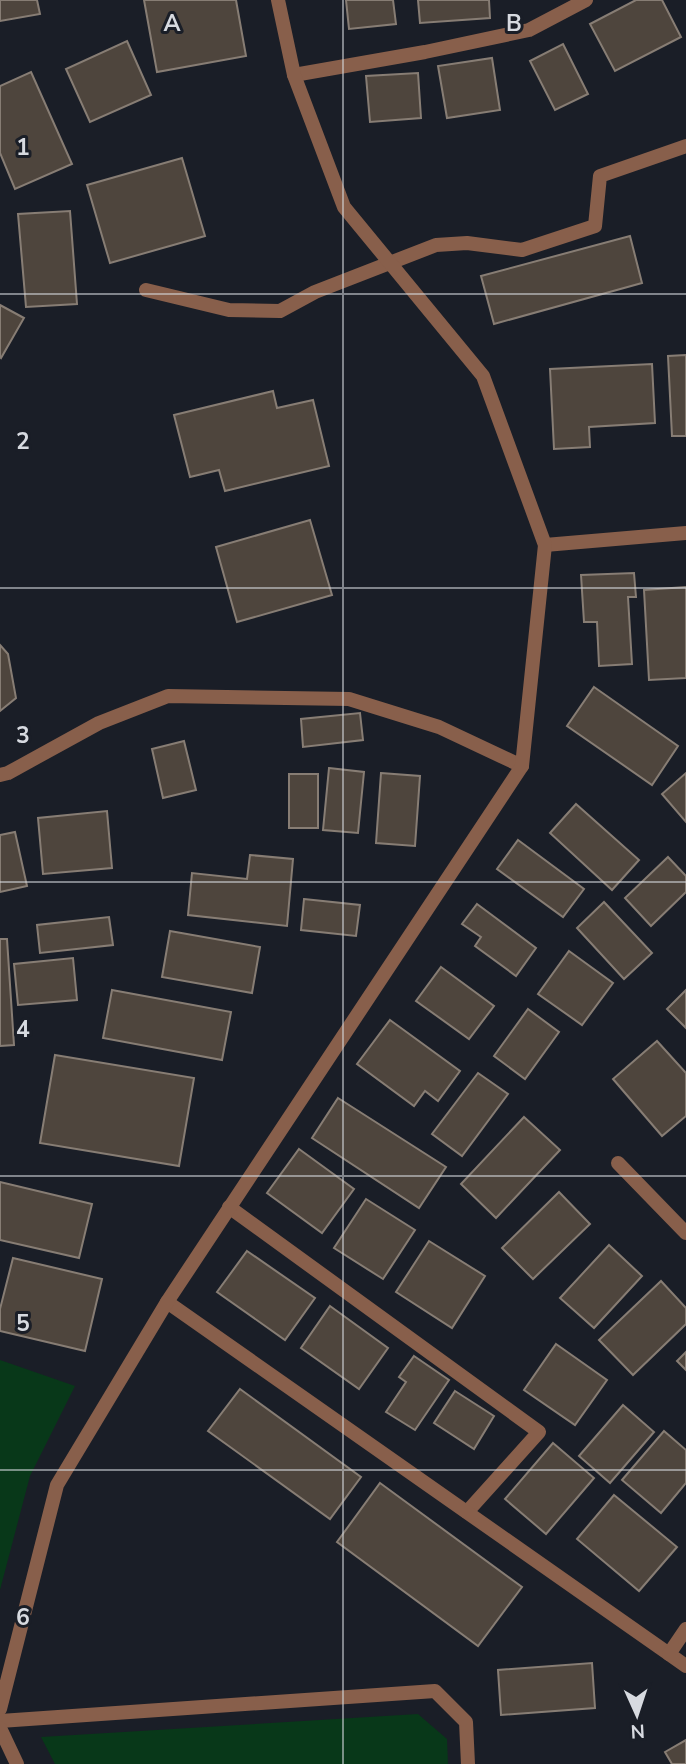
<svg xmlns="http://www.w3.org/2000/svg" width="686" height="1764" font-family="'Nunito Sans',sans-serif">
<style>
.green{fill:#083819}
.building{fill:#4e453d;stroke:#877d74;stroke-width:2}
.lines{fill:none;stroke-linecap:round;stroke-linejoin:round}
.service{stroke:#885f4b;stroke-width:14}
.minor{stroke:#885f4b;stroke-width:14}
.grid{fill:none;stroke:#d7dae0;stroke-width:2;stroke-opacity:0.55}
.grid-label{font-size:23px;text-anchor:middle;font-weight:bold;fill:#d7dae0;stroke:#1a1e27;stroke-width:6;stroke-linejoin:round;paint-order:stroke}
</style>
<rect width="100%" height="100%" fill="#1a1e27"/>
<g class="green">
<path d="M0,1360l75,26 -45,90 -30,114z"/>
<path d="M418,1714l29,25 1,25h-393l-14,-27z"/>
</g>
<g class="building">
<path d="M0,0h37l3,14 -40,7z"/>
<path d="M144,0h92l10,56 -89,16z"/>
<path d="M346,0h47l3,24 -47,5z"/>
<path d="M418,0h71l1,18 -70,5z"/>
<path d="M636,0h26l19,37 -66,34 -25,-47z"/>
<path d="M127,41l24,54 -61,27 -24,-53z"/>
<path d="M563,44l25,50 -33,16 -25,-49z"/>
<path d="M492,58l8,52 -53,8 -9,-52z"/>
<path d="M31,72l41,92 -57,25 -15,-36v-67z"/>
<path d="M418,73l3,45 -51,4 -4,-46z"/>
<path d="M182,158l23,78 -95,27 -23,-78z"/>
<path d="M70,211l7,93 -51,3 -8,-93z"/>
<path d="M630,236l12,47 -148,41 -13,-48z"/>
<path d="M0,305l24,13 -23,40 -1,-1z"/>
<path d="M686,355v81h-14l-4,-80z"/>
<path d="M652,364l3,59 -66,4 1,20 -36,2 -4,-80z"/>
<path d="M273,391l4,17 36,-8 16,66 -104,25 -6,-21 -29,7 -16,-62z"/>
<path d="M310,520l22,75 -95,27 -21,-75z"/>
<path d="M634,573l2,24h-8l4,67 -33,2 -2,-44h-13l-3,-47z"/>
<path d="M686,587v91l-37,2 -5,-90z"/>
<path d="M0,645l8,9 8,44 -16,13z"/>
<path d="M594,687l84,59 -26,39 -85,-59z"/>
<path d="M360,713l3,27 -60,7 -2,-28z"/>
<path d="M184,741l12,49 -33,8 -11,-49z"/>
<path d="M329,768l35,4 -6,61 -35,-3z"/>
<path d="M381,773l39,3 -5,70 -39,-3z"/>
<path d="M686,773v49l-24,-28z"/>
<rect x="289" y="774" width="29" height="54"/>
<path d="M576,804l63,56 -27,30 -62,-57z"/>
<path d="M107,811l5,57 -69,6 -5,-56z"/>
<path d="M15,832l12,54 -27,6v-57z"/>
<path d="M518,840l66,49 -21,28 -66,-48z"/>
<path d="M250,855l43,4 -6,67 -99,-11 4,-42 55,6z"/>
<path d="M668,857l18,19v16l-35,34 -26,-28z"/>
<path d="M304,899l56,6 -4,31 -55,-6z"/>
<path d="M604,902l48,51 -28,26 -47,-51z"/>
<path d="M477,904l59,44 -20,28 -41,-30 6,-9 -19,-13z"/>
<path d="M109,917l4,28 -73,8 -3,-28z"/>
<path d="M170,931l90,16 -8,46 -90,-16z"/>
<path d="M0,939h7l7,106 -14,1z"/>
<path d="M569,951l44,32 -31,42 -44,-31z"/>
<path d="M73,958l4,42 -59,5 -4,-41z"/>
<path d="M441,967l53,39 -25,33 -53,-38z"/>
<path d="M112,990l119,22 -9,48 -119,-22z"/>
<path d="M686,990v38l-19,-19z"/>
<path d="M528,1009l31,23 -34,47 -31,-23z"/>
<path d="M390,1020l70,51 -22,30 -13,-10 -11,15 -57,-42z"/>
<path d="M657,1041l29,32v43l-24,20 -49,-57z"/>
<path d="M55,1055l139,23 -15,88 -139,-23z"/>
<path d="M478,1073l30,21 -46,62 -30,-22z"/>
<path d="M338,1098l108,69 -27,41 -107,-70z"/>
<path d="M524,1117l36,33 -64,68 -35,-34z"/>
<path d="M299,1149l55,40 -32,44 -55,-40z"/>
<path d="M0,1182l92,22 -13,54 -79,-18z"/>
<path d="M559,1192l31,32 -57,55 -31,-31z"/>
<path d="M366,1199l49,31 -32,49 -49,-31z"/>
<path d="M429,1241l56,35 -33,52 -56,-36z"/>
<path d="M609,1245l33,31 -48,52 -34,-30z"/>
<path d="M247,1251l68,47 -30,42 -68,-48z"/>
<path d="M13,1258l89,21 -17,72 -85,-20v-22z"/>
<path d="M661,1281l25,27v16l-53,51 -34,-35z"/>
<path d="M330,1306l58,42 -29,41 -58,-41z"/>
<path d="M556,1344l51,36 -32,45 -51,-35z"/>
<path d="M686,1352v18l-9,-9z"/>
<path d="M414,1356l35,24 -34,50 -29,-18 20,-30 -7,-5z"/>
<path d="M240,1389l121,88 -31,42 -122,-88z"/>
<path d="M455,1391l39,25 -20,33 -40,-26z"/>
<path d="M623,1405l31,27 -44,51 -31,-27z"/>
<path d="M664,1431l22,19v33l-25,30 -39,-33z"/>
<path d="M553,1443l41,35 -48,56 -41,-35z"/>
<path d="M380,1483l142,104 -44,59 -141,-104z"/>
<path d="M614,1495l63,52 -38,44 -62,-52z"/>
<path d="M592,1663l3,45 -94,7 -3,-45z"/>
<path d="M686,1740v24h-14l-7,-12z"/>
</g>
<g class="lines">
<g class="service">
<path d="M294,75l131,-23 104,-22 57,-30"/>
<path d="M146,290l83,20 51,1 35,-19 121,-47 31,-2 55,7 73,-24 5,-50 86,-30"/>
</g>
<g class="minor">
<path d="M545,545l141,-12"/>
<path d="M0,775l8,-2 91,-50 69,-27 181,3 90,28 83,39"/>
<path d="M618,1163l68,70"/>
<path d="M229,1207l310,225 -72,80"/>
<path d="M167,1302l502,352"/>
<path d="M686,1629l-17,25 17,12"/>
<path d="M0,1709l57,-224 110,-183 355,-536 23,-221 -62,-169 -139,-169 -50,-132 -16,-75"/>
<path d="M0,1721l435,-30 31,31 2,42"/>
<path d="M0,1728l17,36"/>
</g>
</g>
<path class="grid" d="M343,0v1764M0,294h686M0,588h686M0,882h686M0,1176h686M0,1470h686"/>
<g class="grid-label">
<text x="172" y="31">A</text>
<text x="514" y="31">B</text>
<text x="23" y="155">1</text>
<text x="23" y="449">2</text>
<text x="23" y="743">3</text>
<text x="23" y="1037">4</text>
<text x="23" y="1331">5</text>
<text x="23" y="1625">6</text>
</g>
<g transform="translate(637 1715) rotate(177)" stroke="#1a1e27" stroke-width="5" paint-order="stroke">
<path d="M0-5L12 26L0 18L-12 26Z" fill="#d7dae0"/>
<text y="-10" font-size="19" font-weight="bold" text-anchor="middle" fill="#d7dae0">N</text>
</g>
</svg>
